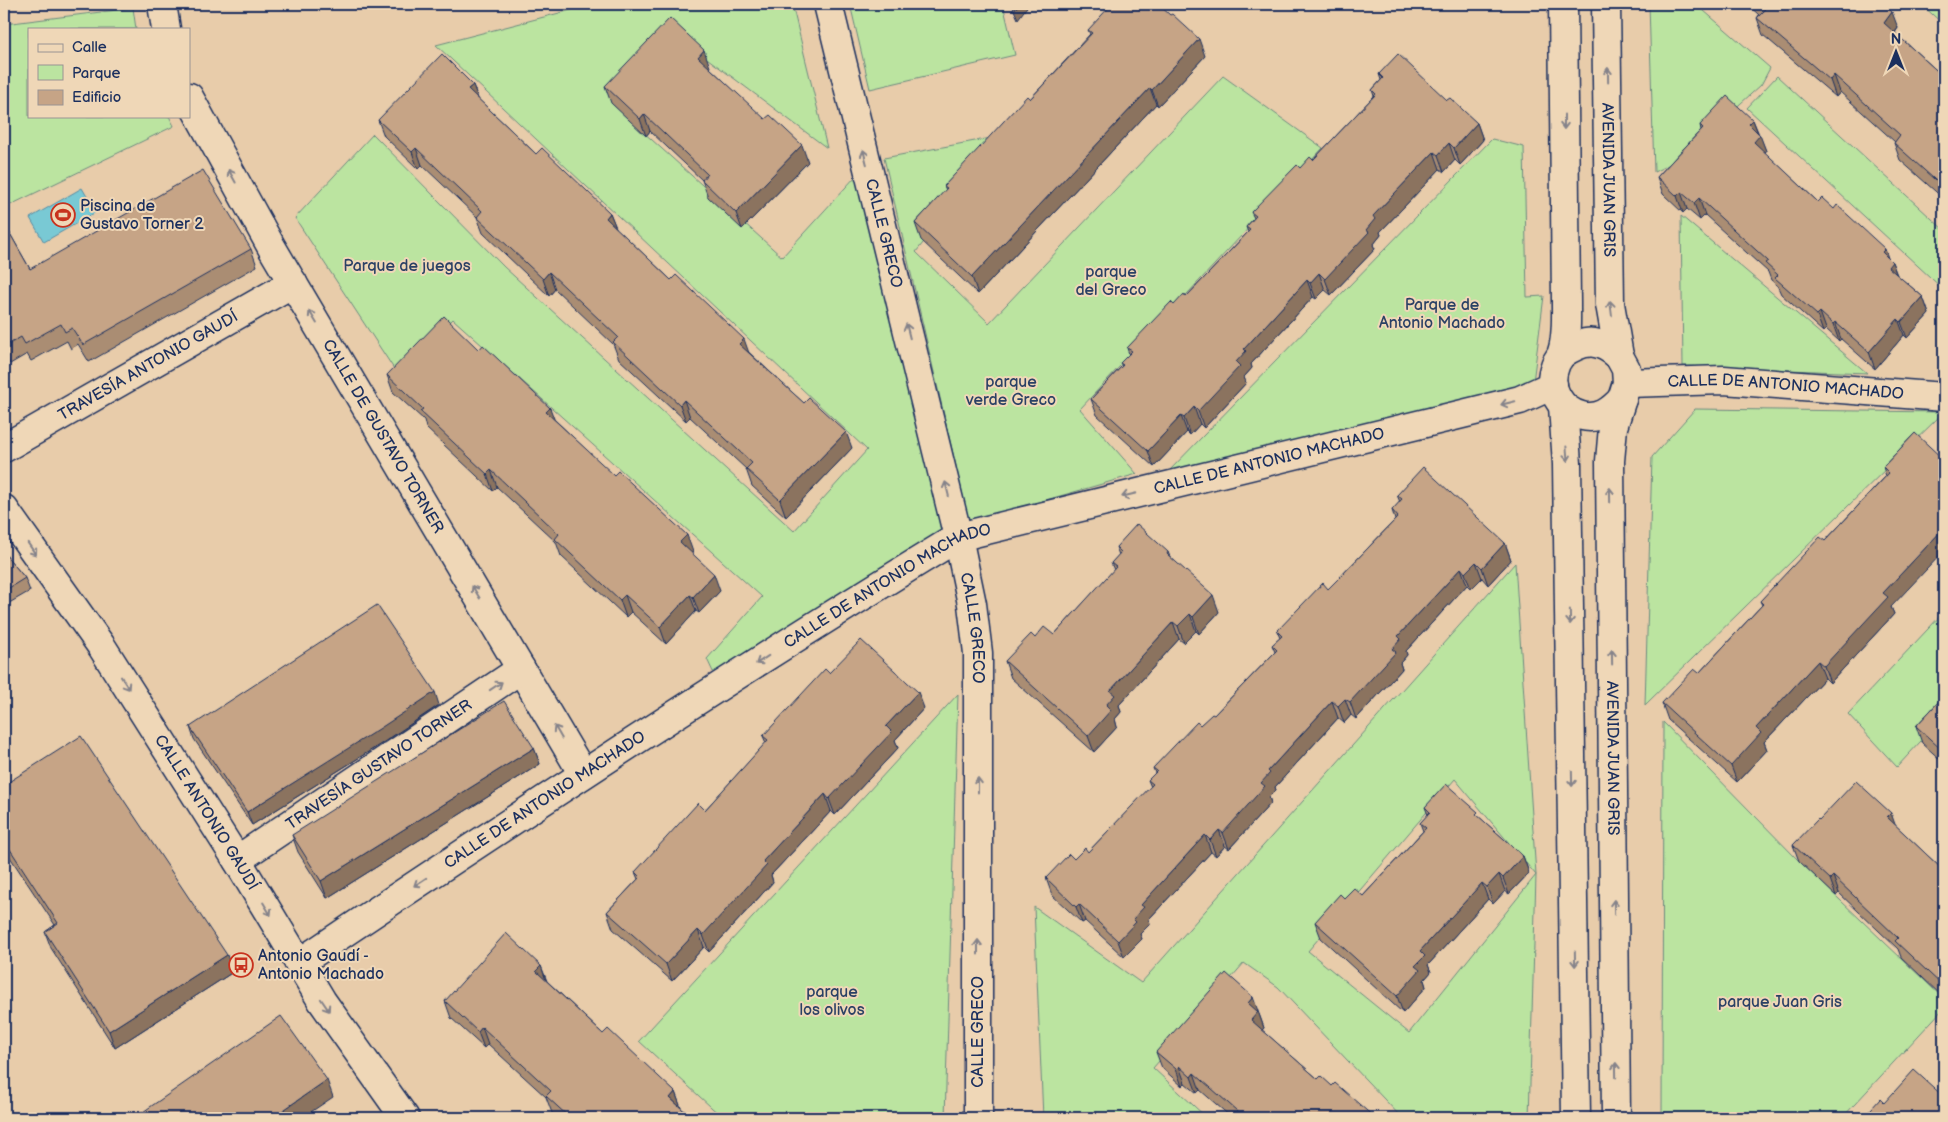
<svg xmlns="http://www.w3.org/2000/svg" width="1948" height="1122" font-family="'Balsamiq Sans',sans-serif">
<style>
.green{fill:#bbe4a0;stroke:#6b8a7f;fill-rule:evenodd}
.water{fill:#79c9d4;stroke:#538ba5}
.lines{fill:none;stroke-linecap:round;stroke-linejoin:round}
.minor-casing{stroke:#1b2f5e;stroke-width:31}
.minor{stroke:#efd7b7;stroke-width:28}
.wall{fill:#aa8d73;stroke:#1b2f5e}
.shaded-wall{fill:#8b735e;stroke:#1b2f5e}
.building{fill:#c6a486;stroke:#1b2f5e}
.oneway{stroke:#85838a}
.labels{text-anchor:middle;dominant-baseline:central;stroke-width:4;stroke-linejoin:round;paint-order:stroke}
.street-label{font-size:16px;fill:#1b2f5e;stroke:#efd7b7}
.poi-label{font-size:16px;fill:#1b2f5e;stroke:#efd7b7;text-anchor:start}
.park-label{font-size:16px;fill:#2b4165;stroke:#efd7b7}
</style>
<rect width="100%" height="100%" fill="#e8ccaa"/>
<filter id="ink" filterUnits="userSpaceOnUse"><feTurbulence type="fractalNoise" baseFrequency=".02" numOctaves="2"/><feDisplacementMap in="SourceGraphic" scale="10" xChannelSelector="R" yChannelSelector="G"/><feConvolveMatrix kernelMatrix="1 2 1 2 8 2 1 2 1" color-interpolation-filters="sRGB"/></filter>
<g filter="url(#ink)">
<g class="green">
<path d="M594,4h198l35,144 -151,-113 -65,68 171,154 74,-81 88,353 -230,145 -7,-15 55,-62 -309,-278 -55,56 -103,-157 78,-84 131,133 290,264 73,-81 -431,-405z"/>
<path d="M850,4h153l12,51 -145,34z"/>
<path d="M1649,4h47l74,64 -9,17 -83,75 -24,12z"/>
<path d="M1921,4h23v21z"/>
<path d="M133,8l3,21h-107v87h140l5,10 -170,82v-184z"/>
<path d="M1223,76l100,72 -243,261 57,65 -168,48 -85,-364 123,-23 -91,117 73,71z"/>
<path d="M1777,76l167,154v60l-197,-182z"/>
<path d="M1492,139l32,8 3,150 17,-1 -11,86 -366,91z"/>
<path d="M1681,216l186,157 -184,-7z"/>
<path d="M1695,409l249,3 -299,293 7,-248z"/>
<path d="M1515,563l21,312 -7,243h-127l-124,-131 -34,-24 -91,105 54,50h-164l-9,-211 107,76zM1455,779l81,96 -127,158 -101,-82z"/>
<path d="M1944,612v104l-47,51 -49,-53z"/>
<path d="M958,694l-13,424h-222l-84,-77z"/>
<path d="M1663,722l136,139 145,138v9l-102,110h-180z"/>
</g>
<path class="water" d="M82,188l14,24 -52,30 -14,-24z"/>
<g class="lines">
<g class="minor-casing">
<g id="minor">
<path d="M162,4l4,25"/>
<path id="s1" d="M828,4l130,533 14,67 6,49v465"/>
<path d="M1563,4l3,299c0,16 1,34 -4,49 -1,5 -6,9 -7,14 -9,22 6,45 27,50 17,4 29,-5 40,-17"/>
<path id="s2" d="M1606,4l4,300 9,52 7,13 1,14 -14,44 -3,34 6,657"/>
<path id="s3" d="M189,97l83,151 311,526"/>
<path d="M1562,354c23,-15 36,-16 57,2"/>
<path id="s4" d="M1627,383l97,-3 220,17"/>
<path d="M1563,406l4,58 9,654"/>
<path id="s5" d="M4,448l289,-165"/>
<path id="s6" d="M4,509l98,138 135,213 85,141 83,117"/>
<path id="s7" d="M237,860l284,-191"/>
<path id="s8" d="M299,963c217,-146 436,-290 659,-426l562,-137 33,-15"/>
</g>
</g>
<use href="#minor" class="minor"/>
</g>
<g class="wall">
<path d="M1747,4h137l14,24 -3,5 49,44v122l-44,-39 -6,-17 1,-1 -55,-50 -4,5 -73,-62 -6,-17 2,-3z"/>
<path d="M1088,30l117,26 -47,50 -2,-2 -178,190 -57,-54 -6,-17 31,-33 -2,-4 86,-87 60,-65z"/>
<path d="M709,67l99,95 -66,67 -34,-32 -6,-17 -52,-49 -4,5 -35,-33 -6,-17z"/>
<path d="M1379,74l68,26 30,23 6,17 -23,25 -5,-5 -11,12 -4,-3 -60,63 1,3 -8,10 2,4 -44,46 -6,-5 -9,9 -3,-2 -62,67 1,4 -8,9 2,6 -42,45 -4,-4 -10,11 -3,-3 -33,35 -57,-52 -6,-16 31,-33 -2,-3 9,-9 -2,-6 47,-43 12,-8 62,-65 -2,-5 8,-9 -3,-6 49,-44 13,-8 61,-64 -2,-6 9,-10z"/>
<path d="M473,85l5,14 58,55 74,59 6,15 55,52 181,168 -66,69 -34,-31 -6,-17 -56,-52 -4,4 -67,-62 -6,-15 -58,-55 -6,7 -66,-63 -6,-16 -55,-52 -4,4 -34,-33 -6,-16z"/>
<path d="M1753,120l13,31 -1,2 53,49 70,57 4,3 5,13 26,22 6,17 -22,24 -3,-3 -29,34 -34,-30 -2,2 -13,-12 -3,3 -42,-38 -4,-9 -6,-5 -3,-8 -63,-57 -5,5 -13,-11 -4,4 -20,-19 -6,-17 44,-47 -1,-5z"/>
<path d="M4,223l26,46 221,-20 6,17 -168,96 -11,-18 -7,5 -4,-8 -36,20 -4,-7 -17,10 -6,-12z"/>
<path d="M387,375l167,44 139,133 -2,1 29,38 -21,22 -3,-2 -30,33 -35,-32 -5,5 -65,-61 -5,-14 -59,-55 -4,4 -67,-63 -2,-8 -31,-28z"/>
<path d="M1915,433l-24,174 3,7 -64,69 -5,-5 -61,64 3,8 -30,32 -69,-62 -6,-17 37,-30 63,-68 -2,-4 65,-60 61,-65 -3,-9z"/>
<path d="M1397,495l108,48 6,17 -23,25 -6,-7 -11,11 -4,-4 -61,66 1,4 -7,8 2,6 -46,50 -5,-4 -7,8 -6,-5 -63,69 1,3 -7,7 2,6 -42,46 -4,-3 -9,10 -5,-4 -62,67 1,5 -10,10 2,5 -18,18 -39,-36 -3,2 -30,-28 -6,-17 28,-19 14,-7 63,-65 -3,-7 7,-7 -2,-5 47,-43 14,-10 61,-63 -3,-7 8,-7 -3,-7 51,-42 11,-11 56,-58 -3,-10 8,-8z"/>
<path d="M1116,547l52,5 2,5 49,55 -20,22 -3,-3 -12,12 -5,-4 -60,66 2,7 -6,7 2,8 -23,25 -83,-74 -6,-17 30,-23 19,-3 60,-65 -3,-7 8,-8z"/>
<path d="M4,553l21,25 5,13 -26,15z"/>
<path d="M829,673l95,35 -29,32 3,8 -63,67 -4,-4 -60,64 2,7 -64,70 -5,-5 -32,34 -59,-52 -6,-17 31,-33 -3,-7 70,-62 61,-67 -3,-7z"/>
<path d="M1944,696v67l-22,-20 -6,-17z"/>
<path d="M439,705l-55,37 -132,83 -58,-86 -4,-12z"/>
<path d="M534,748l6,16 -213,134 -29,-46 -6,-17z"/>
<path d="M4,785l229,187 -118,76 -64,-100 -6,-16 10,-7 -51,-77z"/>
<path d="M1425,807l54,10 44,39 6,17 -20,21 -4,-3 -12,13 -5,-5 -60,66 3,7 -7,8 2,7 -23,26 -82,-75 -6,-16 29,-24 19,-2 60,-65 -3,-8 8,-8z"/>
<path d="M1819,820l76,5 49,46v127l-43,-41 -3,-8 -59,-56 -3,3 -37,-35 -6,-16z"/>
<path d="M541,966l6,15 56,53 72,58 6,16 11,10h-134l-6,-5 -6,-16 -58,-53 -4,4 -33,-30 -6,-17z"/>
<path d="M1259,1014l5,14 -2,2 56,49 14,7 43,32h-143l-32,-28 -3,3 -12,-10 -3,3 -20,-18 -6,-16z"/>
</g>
<g class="shaded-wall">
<path d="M1019,4h10l-11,15 -4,-9z"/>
<path d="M1892,12l6,16 -8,11 -6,-16z"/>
<path d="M1199,39l6,17 -47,50 -6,-16z"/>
<path d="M704,50l6,17 -6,6 -6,-16z"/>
<path d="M1834,75l6,17 -4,5 -6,-17z"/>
<path d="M473,85l6,16 -11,-12z"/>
<path d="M1150,88l6,16 -178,190 -6,-17z"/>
<path d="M644,114l6,17 -4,5 -6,-17z"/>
<path d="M1753,120l6,16 1,-1 6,16 -6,7 -6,-16 -5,-18z"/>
<path d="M1477,123l6,17 -23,25 -6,-17z"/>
<path d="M1449,143l6,17 -11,12 -6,-17z"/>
<path d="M802,145l6,17 -66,67 -6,-16z"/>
<path d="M416,148l6,17 -4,4 -6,-17z"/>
<path d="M1434,152l6,17 -60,63 1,3 -8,10 2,4 -44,46 -6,-16 41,-49 7,-14z"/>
<path d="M1681,192l6,17 -4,4 -6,-17z"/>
<path d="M1699,198l6,17 -5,5 -6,-17z"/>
<path d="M610,213l7,17 -11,-12z"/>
<path d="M1885,249l5,15 2,-2 6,17 -4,5 -12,-32z"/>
<path d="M549,272l6,17 -6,7 -6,-17z"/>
<path d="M1319,273l6,17 -9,9 -6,-16z"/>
<path d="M1307,280l6,17 -62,67 1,4 -8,9 2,6 -42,45 -6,-17 38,-49 8,-13z"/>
<path d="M1923,297l6,17 -22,24 -6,-16z"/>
<path d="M1820,312l6,17 -3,3 -6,-17z"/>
<path d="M1898,319l6,16 -29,34 -6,-17z"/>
<path d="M1835,322l6,17 -2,2 -6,-17z"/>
<path d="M744,339l6,17 -11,-12z"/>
<path d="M684,400l6,17 -4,4 -6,-16z"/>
<path d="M1194,407l6,17 -10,11 -6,-17z"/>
<path d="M550,408l6,16 -10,-12z"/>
<path d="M1181,416l6,16 -33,35 -6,-16z"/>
<path d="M846,432l6,16 -66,69 -6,-17z"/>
<path d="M491,470l6,17 -4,4 -6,-17z"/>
<path d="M1944,528v23l-53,56 3,7 -64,69 -6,-17 59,-73z"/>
<path d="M687,535l6,17 -7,7 -6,-17z"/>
<path d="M1505,543l6,17 -23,25 -6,-17z"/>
<path d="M1476,562l6,16 -11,11 -6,-16z"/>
<path d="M1461,568l6,17 -61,66 1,4 -7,8 2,6 -46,50 -6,-17 42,-53 6,-13z"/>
<path d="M714,574l6,17 -21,22 -6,-16z"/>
<path d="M625,595l6,17 -5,5 -6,-17z"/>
<path d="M690,595l6,16 -30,33 -6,-17z"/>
<path d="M1213,595l6,17 -20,22 -6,-17z"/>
<path d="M1190,614l6,17 -12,12 -6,-17z"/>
<path d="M1173,622l6,17 -60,66 2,7 -6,7 2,8 -23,25 -6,-16 18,-31 4,-14z"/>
<path d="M1818,661l7,17 -61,64 3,8 -30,32 -6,-16 25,-38z"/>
<path d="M435,692l4,13 -55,37 -132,83 -5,-13z"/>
<path d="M918,692l6,16 -29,32 3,8 -63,67 -6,-16 57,-73z"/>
<path d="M1345,699l6,16 -7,8 -6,-17z"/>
<path d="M1332,701l6,17 -63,69 1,3 -7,7 2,6 -42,46 -6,-16 38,-50 7,-12z"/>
<path d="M534,748l6,16 -213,134 -6,-17z"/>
<path d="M825,794l6,17 -60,64 2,7 -64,70 -6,-17 60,-74z"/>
<path d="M1891,813l6,17 -10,-13z"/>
<path d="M1219,830l6,16 -9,10 -6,-16z"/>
<path d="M1205,835l6,17 -62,67 1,5 -10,10 2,5 -18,18 -6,-16 15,-22 8,-14z"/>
<path d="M1523,856l6,17 -20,21 -6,-16z"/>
<path d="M1499,874l6,17 -12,13 -6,-17z"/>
<path d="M1833,876l6,17 -3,3 -6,-17z"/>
<path d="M1482,883l6,16 -60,66 3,7 -7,8 2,7 -23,26 -6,-17 18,-30 5,-15z"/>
<path d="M1079,904l6,17 -3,2 -6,-16z"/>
<path d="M698,930l6,17 -32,34 -6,-17z"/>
<path d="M227,955l6,17 -118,76 -6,-17z"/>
<path d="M541,966l6,17 -11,-12z"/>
<path d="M1253,997l11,31 -7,8 -6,-16 -3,-17z"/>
<path d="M482,1027l6,17 -4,4 -6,-16z"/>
<path d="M1179,1066l6,17 -3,3 -6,-17z"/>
<path d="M1194,1073l6,17 -3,3 -6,-16z"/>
<path d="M327,1080l6,17 -31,21h-30z"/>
<path d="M675,1092l6,16 -11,-10z"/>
</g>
<g class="building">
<path d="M1013,4h6l-5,6z"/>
<path d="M1112,4h46l12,11 2,-1 27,25 -47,51 -2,-2 -178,189 -57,-54 32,-35 -3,-2 83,-90 3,3 62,-66 -4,-3z"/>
<path d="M1759,4h125l8,8 -8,11 60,54v111l-50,-45 6,-8 -66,-60 -4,5 -73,-62 8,-8z"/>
<path d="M670,18l34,32 -6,7 67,62 5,-4 32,30 -66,68 -34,-33 5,-6 -63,-60 -4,5 -35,-33z"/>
<path d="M442,54l31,31 -5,4 68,65 6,-6 68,65 -4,5 65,62 5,-5 68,64 -5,5 65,59 5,-5 37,34 -66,68 -34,-31 6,-6 -68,-63 -4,5 -67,-63 5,-5 -69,-65 -6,7 -66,-62 5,-6 -66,-63 -4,4 -34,-32z"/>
<path d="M1398,54l49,46 3,-2 27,25 -23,25 -5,-5 -11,12 -4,-3 -61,64 2,3 -9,11 3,2 -44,47 -6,-6 -9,10 -3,-3 -63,69 2,2 -10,11 4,4 -42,45 -4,-4 -10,11 -3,-2 -33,35 -57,-52 32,-34 -3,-2 12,-12 -5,-3 44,-46 3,3 10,-11 2,3 64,-67 -4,-3 10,-11 -5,-4 46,-47 3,3 10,-11 3,3 63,-66 -4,-4 11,-12 -4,-4z"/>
<path d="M1727,96l26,24 -4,4 11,11 -6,7 64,60 4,-4 12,11 3,-4 48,44 -3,3 10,10 -4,5 35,30 -22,25 -3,-3 -29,33 -34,-30 -2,2 -13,-12 -3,3 -42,-37 3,-3 -13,-12 3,-2 -69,-63 -5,5 -13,-11 -4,4 -20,-19 46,-49 -3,-3z"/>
<path d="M203,170l48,79 -168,96 -11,-17 -7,4 -4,-8 -36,20 -4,-7 -17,10v-124l26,46z"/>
<path d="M444,316l35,34 4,-5 67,63 -4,4 68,63 4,-4 69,64 -7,7 34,32 -21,23 -3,-2 -30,32 -35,-32 -5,5 -65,-61 4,-5 -68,-64 -4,4 -67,-63 3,-2 -36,-34z"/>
<path d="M1915,433l29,27v68l-61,65 5,4 -64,69 -6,-5 -62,67 5,5 -30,33 -69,-63 32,-34 5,4 64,-69 -3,-3 60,-64 5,4 64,-68 -6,-6z"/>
<path d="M1423,467l82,76 -23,25 -6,-6 -11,11 -4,-5 -63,68 3,3 -9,10 4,3 -46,50 -5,-3 -7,7 -6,-5 -64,70 2,2 -9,10 4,3 -42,47 -4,-3 -9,10 -5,-5 -64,70 3,2 -11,12 3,3 -18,19 -39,-37 -3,3 -30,-29 23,-24 5,5 11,-11 3,4 65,-68 -5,-4 9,-9 -4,-3 44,-46 3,3 12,-11 2,1 63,-65 -5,-5 10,-9 -5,-5 46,-48 5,6 11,-11 59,-61 -6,-7 10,-11 -5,-4z"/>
<path d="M1137,524l31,28 -1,2 46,41 -20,22 -3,-3 -12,12 -5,-4 -63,69 5,4 -9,10 5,5 -23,26 -83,-75 26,-27 4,4 9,-11 10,8 62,-68 -5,-4 10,-11 -5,-5z"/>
<path d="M4,553l21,25 -21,13z"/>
<path d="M377,605l58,87 -56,37 -132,83 -57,-85z"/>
<path d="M861,640l57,52 -32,34 6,6 -63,67 -4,-5 -62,67 4,4 -64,70 -5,-5 -32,34 -59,-52 33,-35 -5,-5 63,-69 7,7 63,-70 -5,-4 62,-67 4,4z"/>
<path d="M1944,696v56l-28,-26z"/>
<path d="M504,701l30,47 -213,133 -29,-46z"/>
<path d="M81,736l146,219 -118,76 -64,-99 13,-9 -54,-83v-55z"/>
<path d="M1856,781l35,32 -4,4 57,54v116l-49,-46 3,-3 -65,-62 -3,3 -37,-34 25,-26 1,1z"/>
<path d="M1446,784l32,28 -2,2 47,42 -20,22 -4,-4 -12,13 -5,-4 -62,68 5,5 -10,10 5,4 -23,26 -82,-74 25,-28 4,4 10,-10 9,8 63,-68 -6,-5 10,-11 -5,-5z"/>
<path d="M506,933l35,33 -5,5 67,63 5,-5 67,63 -5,6 22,20h-122l-24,-22 5,-5 -69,-64 -4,5 -33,-31z"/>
<path d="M1226,973l27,24 -5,6 10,9 -7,8 67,59 3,-3 11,10 3,-3 40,35h-130l-51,-45 -3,4 -12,-11 -3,3 -20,-17z"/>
<path d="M281,1016l46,64 -55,38h-129l-3,-4z"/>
<path d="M1914,1070l30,27v21h-81l17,-19 4,4z"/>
</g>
<defs><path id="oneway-shaft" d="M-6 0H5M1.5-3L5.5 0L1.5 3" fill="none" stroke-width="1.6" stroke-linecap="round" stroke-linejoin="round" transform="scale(1.25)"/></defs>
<g class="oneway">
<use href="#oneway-shaft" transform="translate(1608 75) rotate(-91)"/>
<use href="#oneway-shaft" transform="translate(1564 122) rotate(90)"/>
<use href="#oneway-shaft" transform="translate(865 157) rotate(-104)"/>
<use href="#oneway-shaft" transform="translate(232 176) rotate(-119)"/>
<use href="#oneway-shaft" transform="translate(1611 308) rotate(-97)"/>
<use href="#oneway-shaft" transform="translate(313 317) rotate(-121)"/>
<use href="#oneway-shaft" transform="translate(908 331) rotate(-104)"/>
<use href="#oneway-shaft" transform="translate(1508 403) rotate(166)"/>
<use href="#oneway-shaft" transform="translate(1567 454) rotate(85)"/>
<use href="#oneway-shaft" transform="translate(947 489) rotate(-104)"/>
<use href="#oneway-shaft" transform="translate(1129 495) rotate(166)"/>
<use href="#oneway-shaft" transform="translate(1610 495) rotate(-91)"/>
<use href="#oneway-shaft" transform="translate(32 549) rotate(55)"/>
<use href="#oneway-shaft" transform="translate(476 592) rotate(-121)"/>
<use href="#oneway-shaft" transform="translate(1570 617) rotate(89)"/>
<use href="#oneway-shaft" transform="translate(1612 657) rotate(-91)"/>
<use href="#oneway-shaft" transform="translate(762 660) rotate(147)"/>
<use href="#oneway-shaft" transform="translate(125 683) rotate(58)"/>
<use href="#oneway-shaft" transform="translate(496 686) rotate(-34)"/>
<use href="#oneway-shaft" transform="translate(558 732) rotate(-120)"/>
<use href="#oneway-shaft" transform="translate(1572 779) rotate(89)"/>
<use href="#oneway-shaft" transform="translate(978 785) rotate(-90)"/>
<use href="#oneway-shaft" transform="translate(420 882) rotate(146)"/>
<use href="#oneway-shaft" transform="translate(1614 907) rotate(-91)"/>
<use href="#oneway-shaft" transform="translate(267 909) rotate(59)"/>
<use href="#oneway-shaft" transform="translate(978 947) rotate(-90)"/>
<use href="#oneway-shaft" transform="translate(1575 959) rotate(89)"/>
<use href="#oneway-shaft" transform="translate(325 1005) rotate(56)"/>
<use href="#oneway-shaft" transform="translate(1616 1070) rotate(-91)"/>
</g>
</g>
<defs>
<g id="stadium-ring" transform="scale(1.25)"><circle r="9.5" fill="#efd7b7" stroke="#c8321e" stroke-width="1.5"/><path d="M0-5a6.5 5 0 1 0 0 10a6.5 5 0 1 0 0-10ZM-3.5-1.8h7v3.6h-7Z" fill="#c8321e"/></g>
<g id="bus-ring" transform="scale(1.25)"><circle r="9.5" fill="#efd7b7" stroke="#c8321e" stroke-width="1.5"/><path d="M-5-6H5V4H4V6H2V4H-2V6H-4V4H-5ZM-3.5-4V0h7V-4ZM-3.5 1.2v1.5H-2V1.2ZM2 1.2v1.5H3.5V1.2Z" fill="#c8321e"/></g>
</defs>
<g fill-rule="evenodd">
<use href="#stadium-ring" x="63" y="215"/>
<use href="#bus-ring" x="241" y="965"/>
</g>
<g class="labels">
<g class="street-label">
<text stroke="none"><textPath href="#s2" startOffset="176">AVENIDA JUAN GRIS</textPath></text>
<text stroke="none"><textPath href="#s1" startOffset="236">CALLE GRECO</textPath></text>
<text stroke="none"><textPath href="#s5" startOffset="166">TRAVESÍA ANTONIO GAUDÍ</textPath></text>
<text stroke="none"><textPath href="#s4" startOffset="159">CALLE DE ANTONIO MACHADO</textPath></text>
<text stroke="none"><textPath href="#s3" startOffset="391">CALLE DE GUSTAVO TORNER</textPath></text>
<text stroke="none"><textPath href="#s8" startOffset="1105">CALLE DE ANTONIO MACHADO</textPath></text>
<text stroke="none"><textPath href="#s8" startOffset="700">CALLE DE ANTONIO MACHADO</textPath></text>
<text stroke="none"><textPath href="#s1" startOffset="641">CALLE GRECO</textPath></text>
<text stroke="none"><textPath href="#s2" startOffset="759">AVENIDA JUAN GRIS</textPath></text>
<text stroke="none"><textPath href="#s7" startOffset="171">TRAVESÍA GUSTAVO TORNER</textPath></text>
<text stroke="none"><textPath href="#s8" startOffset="295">CALLE DE ANTONIO MACHADO</textPath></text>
<text stroke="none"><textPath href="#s6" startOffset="365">CALLE ANTONIO GAUDÍ</textPath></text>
<text transform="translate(978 1032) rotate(-90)">CALLE GRECO</text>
</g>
<g class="poi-label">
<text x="80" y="206">Piscina de<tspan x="80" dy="18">Gustavo Torner 2</tspan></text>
<text x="258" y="956">Antonio Gaudí -<tspan x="258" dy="18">Antonio Machado</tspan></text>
</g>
<g class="park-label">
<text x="407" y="266">Parque de juegos</text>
<text x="1111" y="272">parque<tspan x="1111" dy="18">del Greco</tspan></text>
<text x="1442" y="305">Parque de<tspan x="1442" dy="18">Antonio Machado</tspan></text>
<text x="1011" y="382">parque<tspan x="1011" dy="18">verde Greco</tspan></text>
<text x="832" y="992">parque<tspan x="832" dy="18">los olivos</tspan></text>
<text x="1780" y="1002">parque Juan Gris</text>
</g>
</g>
<rect width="1948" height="1122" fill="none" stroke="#efd7b7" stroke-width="20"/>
<rect x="10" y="10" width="1928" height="1102" fill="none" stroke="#1b2f5e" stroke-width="2" filter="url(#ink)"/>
<rect x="28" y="28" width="162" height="90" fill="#efd7b7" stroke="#9a9493"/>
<rect x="38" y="44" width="25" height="8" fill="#efd7b7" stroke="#9a9493"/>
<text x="72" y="52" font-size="15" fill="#1b2f5e">Calle</text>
<rect x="38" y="65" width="25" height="15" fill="#bbe4a0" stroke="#9a9493"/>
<text x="72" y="78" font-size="15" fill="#1b2f5e">Parque</text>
<rect x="38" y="90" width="25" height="15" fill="#c6a486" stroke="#9a9493"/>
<text x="72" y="102" font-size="15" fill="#1b2f5e">Edificio</text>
<g transform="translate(1896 52)" stroke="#efd7b7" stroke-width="4" paint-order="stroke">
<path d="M0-4L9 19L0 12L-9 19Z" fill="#1b2f5e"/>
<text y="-8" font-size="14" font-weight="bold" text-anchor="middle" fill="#1b2f5e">N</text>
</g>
</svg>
